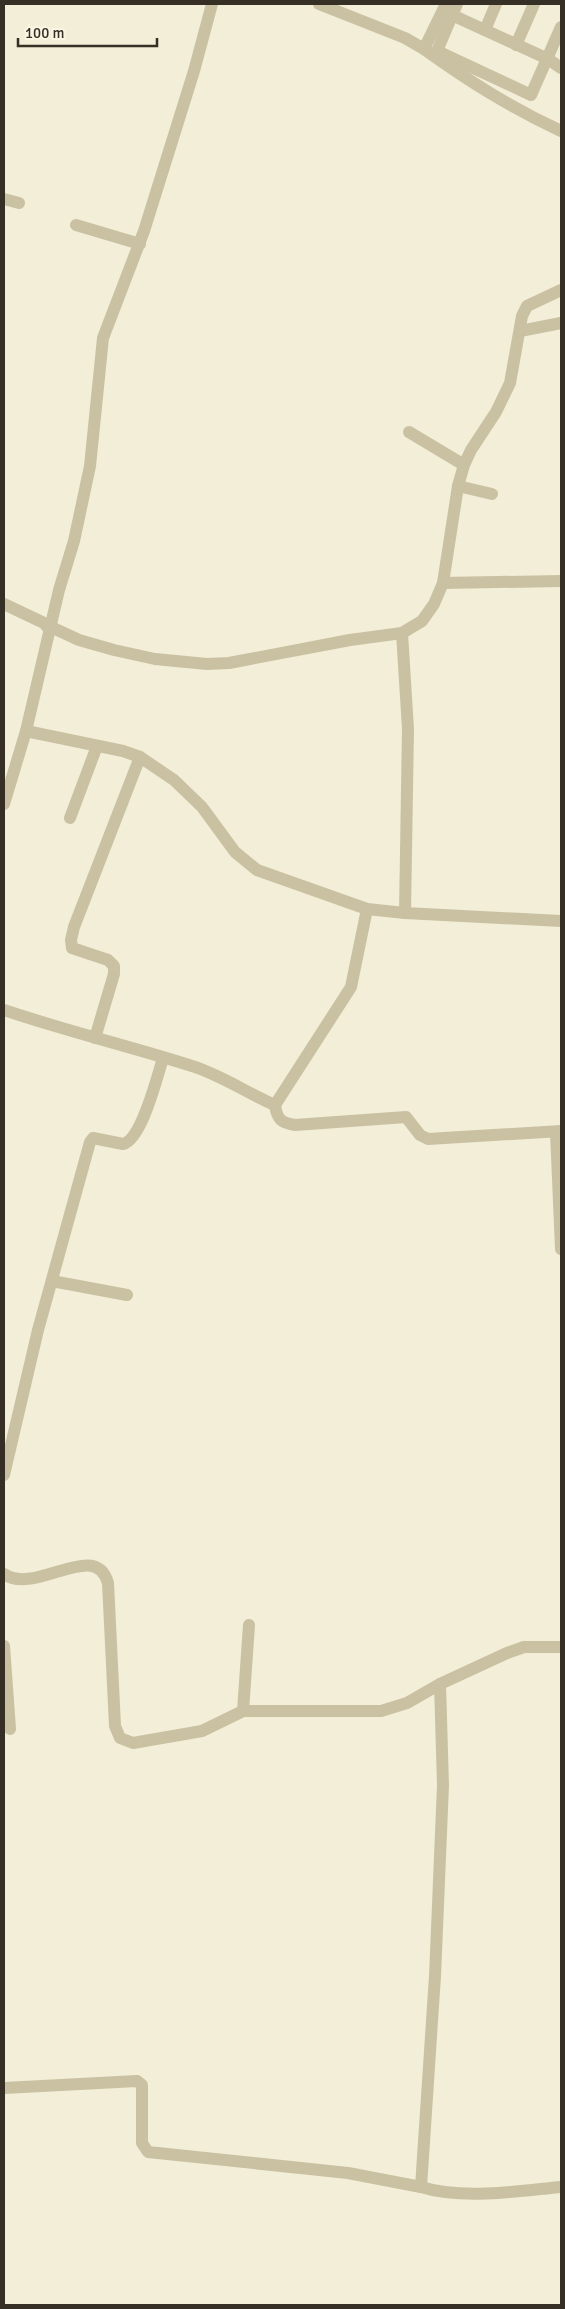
<svg xmlns="http://www.w3.org/2000/svg" width="565" height="2309" font-family="Signika,sans-serif">
<style>
.lines{fill:none;stroke-linecap:round;stroke-linejoin:round}
.minor{stroke:#cac1a3;stroke-width:12}
</style>
<rect width="100%" height="100%" fill="#f2eed7"/>
<g class="lines">
<g class="minor">
<path d="M319,4l86,34 19,11"/>
<path d="M446,4l-22,45c46,33 86,58 137,82"/>
<path d="M457,4l-20,47 94,44 30,-68"/>
<path d="M452,15l96,44 13,9"/>
<path d="M485,30l11,-26"/>
<path d="M516,45l18,-41"/>
<path d="M4,199l15,4"/>
<path d="M76,225l64,19"/>
<path d="M520,331l41,-8"/>
<path d="M409,432l55,33"/>
<path d="M458,486l34,8"/>
<path d="M443,583l118,-2"/>
<path d="M4,604l40,19 6,7"/>
<path d="M51,627l28,13 35,10 41,9 52,5 22,-1 121,-23 52,-7 20,-12 12,-17 9,-21 15,-97 6,-21 7,-15 25,-38 14,-29 12,-67 5,-10 34,-16"/>
<path d="M402,633l6,96 -3,184"/>
<path d="M26,731l97,20 17,6 34,23 28,27 33,45 22,18 110,39 38,4 156,8"/>
<path d="M4,804l22,-73 33,-141 15,-49 16,-75 13,-128 41,-107 50,-160 18,-67"/>
<path d="M70,818l27,-72"/>
<path d="M4,1010c62,21 125,36 188,56 29,9 55,27 83,39l76,-118 16,-78"/>
<path d="M95,1038l19,-64v-8l-6,-6 -36,-12 -1,-8 3,-13 66,-170"/>
<path d="M275,1105c2,14 6,18 20,20l111,-8 14,18 8,4 133,-8"/>
<path d="M556,1132l5,117"/>
<path d="M52,1281l75,14"/>
<path d="M4,1475l34,-145 52,-188 3,-4 30,6c19,-5 34,-67 40,-86"/>
<path d="M4,1574c31,22 92,-36 104,9l7,143 5,12 13,5 69,-12 41,-20h138l26,-8 33,-19 67,-31 17,-6h37"/>
<path d="M4,1646l6,83"/>
<path d="M440,1684l3,101 -8,191 -14,211c42,13 97,4 140,0"/>
<path d="M243,1711l6,-86"/>
<path d="M4,2088l133,-7 5,4v58l6,9 200,21 73,14"/>
</g>
</g>
<rect width="565" height="2309" fill="none" stroke="#352f25" stroke-width="10"/>
<path d="M18 38v8h139v-8" fill="none" stroke="#352f25" stroke-width="2.5"/>
<text x="25" y="38" font-size="15" fill="#352f25" stroke="#faf6e4" stroke-width="4" paint-order="stroke">100 m</text>
</svg>
